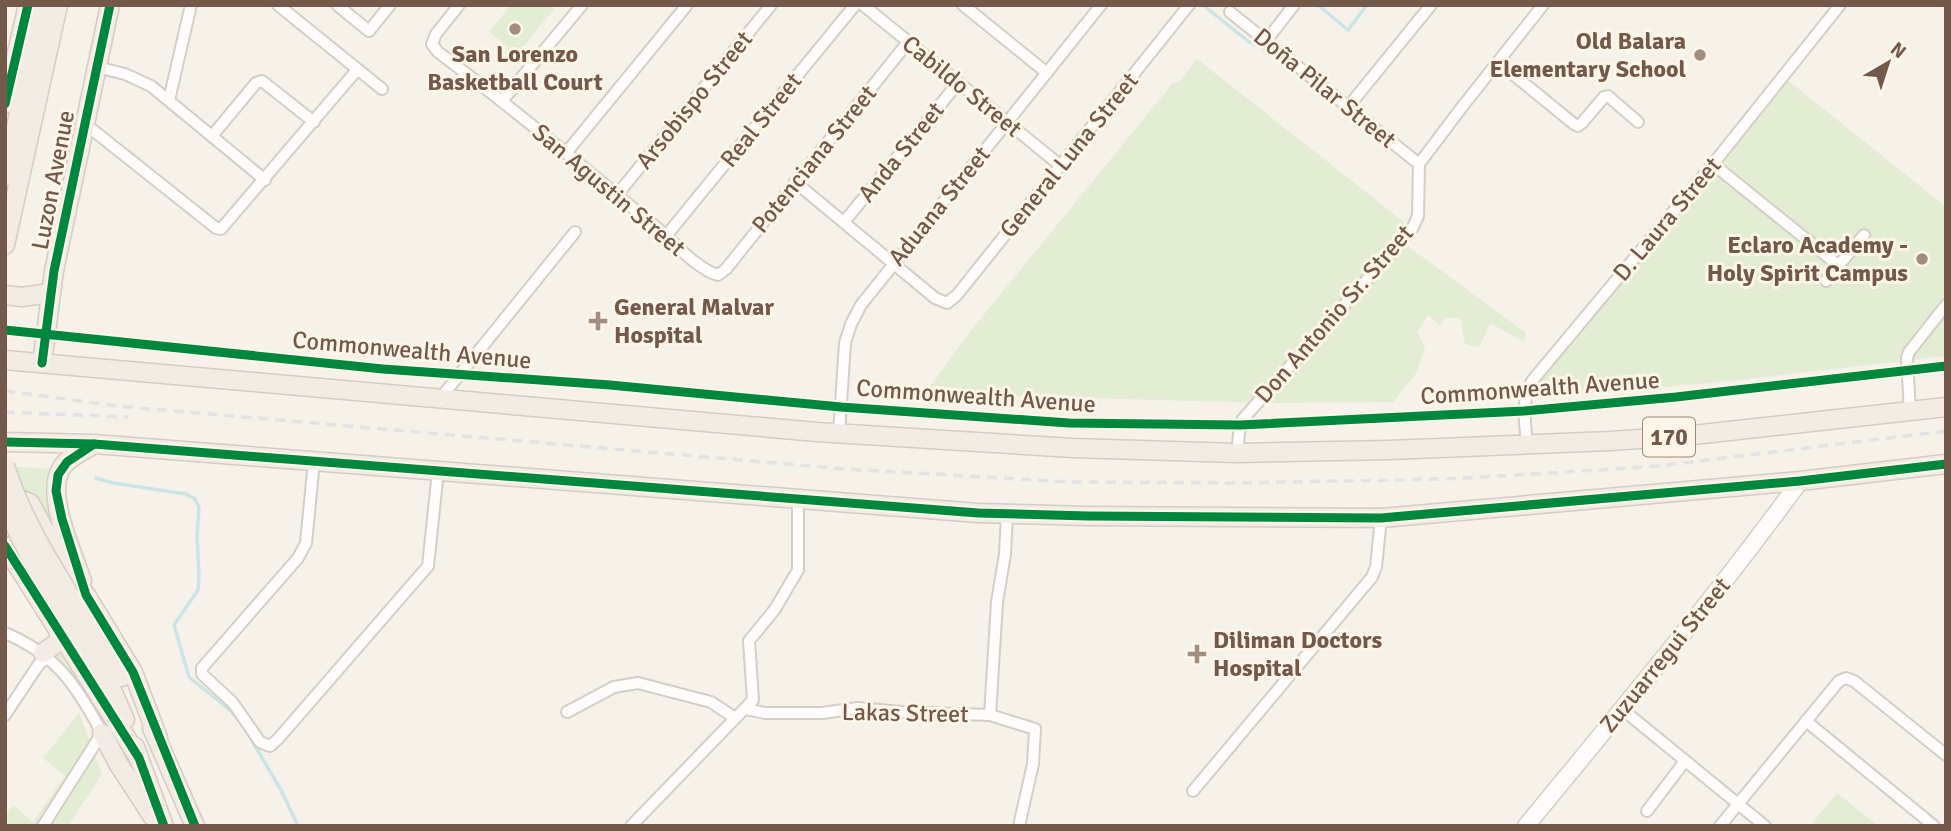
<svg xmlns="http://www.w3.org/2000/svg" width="1951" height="831" font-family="Signika,sans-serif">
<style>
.green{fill:#e3edd4}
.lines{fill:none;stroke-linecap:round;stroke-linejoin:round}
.stream{stroke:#cbe5e7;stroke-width:3.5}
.street-casing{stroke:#d5cec6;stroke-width:14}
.secondary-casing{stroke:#d6cdc6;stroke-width:19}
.primary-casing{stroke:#d5ccc5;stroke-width:21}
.street{stroke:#fefdfc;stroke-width:10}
.secondary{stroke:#fefdfc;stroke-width:16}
.primary{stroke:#f2ece4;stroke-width:18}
.rail{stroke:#e4e2e4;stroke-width:3.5;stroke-dasharray:10 7;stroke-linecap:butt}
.primary-bridge-casing{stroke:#d5ccc5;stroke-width:21;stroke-linecap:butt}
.primary-bridge{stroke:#f2ece4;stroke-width:18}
.cycleway-casing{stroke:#fff6e9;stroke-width:13}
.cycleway{stroke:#00873e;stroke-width:9}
.poi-dot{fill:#a28e81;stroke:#fff6e9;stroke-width:2.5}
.labels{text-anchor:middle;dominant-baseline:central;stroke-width:6;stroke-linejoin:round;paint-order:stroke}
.shield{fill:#fff6e9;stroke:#9e8779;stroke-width:2}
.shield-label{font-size:23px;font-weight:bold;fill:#745849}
.poi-label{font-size:24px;font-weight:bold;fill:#745849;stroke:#fff6e9;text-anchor:end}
.street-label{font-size:24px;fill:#745849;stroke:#fff6e9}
</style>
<rect width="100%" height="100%" fill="#f6f1e9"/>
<g class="green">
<path d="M511,5h39l4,4 -37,45 -28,-22z"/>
<path d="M1197,59l207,163 -6,17 128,94 -2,9 -34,-19 -11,25 -14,-4 -5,-26h-15l-5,8 -12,-11 -11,17 8,15 -8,25 -24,30 -120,1 -348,-9 43,-60 205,-251 6,-1z"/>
<path d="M1786,79l160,128v149l-232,27 -181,14 1,-13z"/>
<path d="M5,466l45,3c-10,21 0,47 7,69l-52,-40z"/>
<path d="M63,648l54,90 -1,2 -3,-1 -43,-70 -17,-15z"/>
<path d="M79,713l23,61 -34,52h-63v-11l8,-10 20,17 32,-46 -22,-18z"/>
<path d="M1837,793l41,33h-68z"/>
</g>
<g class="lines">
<g class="stream">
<path d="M1203,5l46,37 16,7"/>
<path d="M1318,5l30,25 19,-25"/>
<path d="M96,478l17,5 73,11 9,5 4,9 -2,28 2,40 -1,14 -24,35 15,52 42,34 10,12"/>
<path d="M245,729l36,61 17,36"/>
</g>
<g class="street-casing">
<g id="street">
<path d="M278,5l104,84"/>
<path d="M337,5l32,26 21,-26"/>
<path d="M459,5l-23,29 -4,10 6,8c73,55 143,113 213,171 19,15 45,46 67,52l8,-6 182,-227"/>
<path d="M863,5l198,161"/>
<path d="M963,5l84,68"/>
<path d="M1230,12l189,152"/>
<path d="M1266,41l28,-36"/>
<path d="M1498,62l76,62 4,2 4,-3 22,-26 4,-1 30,26"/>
<path d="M96,67l29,7 26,12 114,94"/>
<path d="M169,100l22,-95"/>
<path d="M502,101l80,-96"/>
<path d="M1348,107l83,-102"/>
<path d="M84,123l132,105 5,1 136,-159"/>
<path d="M212,136l44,-53 6,-2 52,41"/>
<path d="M566,153l121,-148"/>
<path d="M1713,164l125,101"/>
<path d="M795,182l140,116 12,5 10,-8 232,-290"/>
<path d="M617,195l154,-190"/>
<path d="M844,222l114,-139"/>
<path d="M666,236l189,-231"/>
<path d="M1826,281l38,-46"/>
<path d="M439,400l136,-168"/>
<path d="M1910,412l-3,-54 2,-6 37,-47"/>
<path d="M839,433l6,-90 6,-19 10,-19 240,-300"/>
<path d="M1527,444c-2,-22 -6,-44 5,-63l181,-217 127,-159"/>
<path d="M1237,453l3,-28 3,-6 169,-190 6,-13 1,-52 43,-57 81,-102"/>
<path d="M314,461l-8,82 -8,15 -96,110v6l31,29 27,39 10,4 8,-7 150,-173 10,-95"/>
<path d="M5,633c52,22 71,52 97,100l-59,93"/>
<path d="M746,709l19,4h57l36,-5 43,4 89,3 45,14 -2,35 -14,62"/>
<path d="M1622,709l143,117"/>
<path d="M567,712l47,-25 24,-4 73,19 24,16"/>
<path d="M5,715l34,-51 9,-7"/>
<path d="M990,715l7,-113 8,-48 2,-40"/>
<path d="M1806,721l128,105"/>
<path d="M1193,791l179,-214 4,-10 5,-49"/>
<path d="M1647,811l38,-50"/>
<path d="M631,826l122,-126 -4,-59 26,-32 23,-39v-71"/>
<path d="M1720,826l119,-145 7,-3 8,3 92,74"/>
</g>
</g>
<g class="secondary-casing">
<path id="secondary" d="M1526,826c93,-113 188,-227 274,-345"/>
</g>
<g class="primary-casing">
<g id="primary">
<path d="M5,104l23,-99"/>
<path d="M5,177l38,-172"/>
<path d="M5,245l53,-240"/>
<path d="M5,295l17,2 28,-4"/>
<path d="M5,360l812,72 256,16 164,5 153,-3 220,-9 74,-5 262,-29"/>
<path d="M42,363l12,-92 56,-266"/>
<path d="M5,442l89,2 884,69 110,3 293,2 419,-37 146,-17"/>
<path d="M8,503l12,-4 10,4 37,69 19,23 47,77 25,66"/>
<path d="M5,546l134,212"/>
<path d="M82,581c-9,-28 -38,-87 -20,-114 7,-10 21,-16 31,-22"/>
<path d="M88,624l34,53"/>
<path d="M77,631l31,50 17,39"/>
<path d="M43,653l15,-11 2,-11"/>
<path d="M152,728l43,98"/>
<path d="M102,733l17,32 34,52"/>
<path d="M135,747l29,79"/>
</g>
</g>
<use href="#street" class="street"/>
<use href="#secondary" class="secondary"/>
<use href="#primary" class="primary"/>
<g class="rail">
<path d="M5,391l112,15 728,63 225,13 164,1 210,-4 107,-6 107,-7 288,-35"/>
<path d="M5,412l123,5"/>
</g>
<g class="primary-bridge-casing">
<g id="primary-bridge">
<path d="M5,466c18,57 51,107 83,158"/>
<path d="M5,506l26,52 46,73"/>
</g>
</g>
<use href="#primary-bridge" class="primary-bridge"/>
<g class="cycleway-casing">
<g id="cycleway">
<path d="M5,104l23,-99"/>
<path d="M5,330l378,39 227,16 231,22 228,16 171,2 284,-14 152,-14 270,-31"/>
<path d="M42,363l12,-92 56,-266"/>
<path d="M5,442l89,2 884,69 110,3 293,2 419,-37 146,-17"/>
<path d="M94,444l-27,18 -9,13 -2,16 6,28 24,76 47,77 62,154"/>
<path d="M5,546l134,212 25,68"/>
</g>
</g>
<use href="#cycleway" class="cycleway"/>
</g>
<g class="poi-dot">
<circle cx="515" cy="29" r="7"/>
<circle cx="1700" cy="55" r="7"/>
<circle cx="1922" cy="259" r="7"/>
<path d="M594.5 310.5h7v7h7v7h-7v7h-7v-7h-7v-7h7z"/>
<path d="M1193.5 643.5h7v7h7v7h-7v7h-7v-7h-7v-7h7z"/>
</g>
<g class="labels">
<rect class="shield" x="1643" y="417.5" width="52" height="39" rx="5"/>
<g class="shield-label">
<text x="1669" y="437">170</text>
</g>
<g class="poi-label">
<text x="1686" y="41">Old Balara<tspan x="1686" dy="28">Elementary School</tspan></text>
<text x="515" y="54" text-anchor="middle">San Lorenzo<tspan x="515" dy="28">Basketball Court</tspan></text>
<text x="1908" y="245">Eclaro Academy -<tspan x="1908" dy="28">Holy Spirit Campus</tspan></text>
<text x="614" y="307" text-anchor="start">General Malvar<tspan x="614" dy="28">Hospital</tspan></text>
<text x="1213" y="640" text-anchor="start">Diliman Doctors<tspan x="1213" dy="28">Hospital</tspan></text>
</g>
<g class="street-label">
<text transform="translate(962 86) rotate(39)">Cabildo Street</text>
<text transform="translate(1325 88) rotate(39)">Doña Pilar Street</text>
<text transform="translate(694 100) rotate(-51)">Arsobispo Street</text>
<text transform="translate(761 120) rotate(-51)">Real Street</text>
<text transform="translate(901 152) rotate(-51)">Anda Street</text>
<text transform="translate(1069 155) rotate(-51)">General Luna Street</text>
<text transform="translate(814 159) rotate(-51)">Potenciana Street</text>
<text transform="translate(53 180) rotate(-79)">Luzon Avenue</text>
<text transform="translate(609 190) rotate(40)">San Agustin Street</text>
<text transform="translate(939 206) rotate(-51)">Aduana Street</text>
<text transform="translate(1667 219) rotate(-50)">D. Laura Street</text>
<text transform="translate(1334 314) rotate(-49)">Don Antonio Sr. Street</text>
<text transform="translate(412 350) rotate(5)">Commonwealth Avenue</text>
<text transform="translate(1540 388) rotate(-4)">Commonwealth Avenue</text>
<text transform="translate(976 396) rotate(4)">Commonwealth Avenue</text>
<text transform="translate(1665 655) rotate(-51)">Zuzuarregui Street</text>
<text transform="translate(905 713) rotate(1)">Lakas Street</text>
</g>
</g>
<rect width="1951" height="831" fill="none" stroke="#745849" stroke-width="14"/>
<g transform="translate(1888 63) rotate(39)" stroke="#fff6e9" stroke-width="5" paint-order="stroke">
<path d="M0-5L12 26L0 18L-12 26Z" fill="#745849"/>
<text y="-10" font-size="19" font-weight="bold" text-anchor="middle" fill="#745849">N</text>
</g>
</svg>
